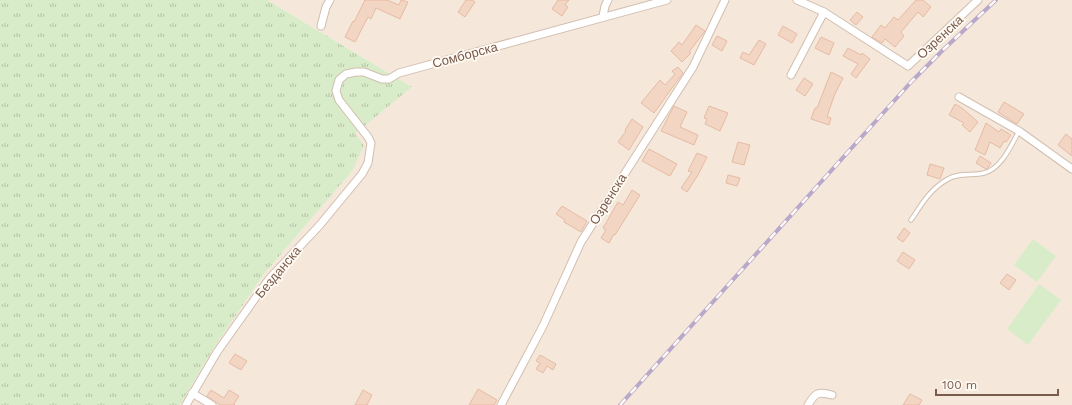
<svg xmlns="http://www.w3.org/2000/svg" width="1072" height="405" font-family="'Work Sans',sans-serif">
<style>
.residential{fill:#f5e8da}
.grass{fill:url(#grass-tufts)}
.garden{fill:#d8ecc9}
.building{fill:#f3d5c3;stroke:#e6bba3}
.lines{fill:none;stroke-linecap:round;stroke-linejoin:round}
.service-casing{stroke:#d1beb0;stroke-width:5.5}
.minor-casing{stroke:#d1beb0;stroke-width:9}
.service{stroke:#fff;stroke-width:3.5}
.minor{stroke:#fff;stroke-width:7}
.rail-casing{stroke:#b9a8c9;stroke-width:4}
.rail{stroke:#fffaf3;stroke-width:2.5;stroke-dasharray:8;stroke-linecap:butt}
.labels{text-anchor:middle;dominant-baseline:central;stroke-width:3.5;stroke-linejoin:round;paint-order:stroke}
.street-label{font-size:13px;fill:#7a5c4d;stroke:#fffaf3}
</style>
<defs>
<pattern id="grass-tufts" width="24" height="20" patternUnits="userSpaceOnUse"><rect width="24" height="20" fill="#d8ecc9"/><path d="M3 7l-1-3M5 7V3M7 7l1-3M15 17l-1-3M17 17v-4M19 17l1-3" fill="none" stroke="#b4c2a5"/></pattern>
</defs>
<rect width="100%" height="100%" fill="#fdf6ec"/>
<path class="residential" d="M267,0h805v405h-892l33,-56 51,-75 89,-104 2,-36 57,-47z"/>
<path class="grass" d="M0,0h267l145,87 -57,47 9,11 -11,25 -89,104 -51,75 -33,56h-180z"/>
<g class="garden">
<path d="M1033,239l23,17 -19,26 -23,-17z"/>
<path d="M1039,284l22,16 -33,45 -21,-16z"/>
</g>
<g class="building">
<path d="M365,0h22l12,5 2,-5 7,2 -8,17 -24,-11 -5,11 -3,-2 -13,25 -10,-5 8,-16 1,1z"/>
<path d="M466,0h6l3,2 -10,15 -7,-5z"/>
<path d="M558,0h11l-4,5 3,2 -6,9 -10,-7z"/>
<path d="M916,0h7l8,7 -8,10 -5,-5 -17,20 3,4 -9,11 -10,-8 -3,4 -10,-6 9,-12 4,3 9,-11 4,3z"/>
<path d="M857,12l6,5 -7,8 -6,-5z"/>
<path d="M696,25l9,6 -16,21 2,1 -9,9 -11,-11 8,-9 3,3z"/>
<path d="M783,26l14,8 -5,9 -14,-8z"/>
<path d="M717,36l10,5 -5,10 -10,-6z"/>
<path d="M821,37l13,6 -5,12 -14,-7z"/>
<path d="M759,40l7,4 -12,21 -14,-7 3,-6 6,3z"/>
<path d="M848,48l13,7 1,-2 8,6 -14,19 -5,-4 7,-10 -15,-8z"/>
<path d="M678,67l5,6 -29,40 -13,-10 19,-23 5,5 10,-11 -3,-3z"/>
<path d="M831,72l12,6 -9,18 -7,21 4,1 -2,7 -18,-6 4,-11h2z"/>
<path d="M804,78l9,6 -8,12 -9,-6z"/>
<path d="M1004,102l20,12 -7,10 -19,-12z"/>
<path d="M955,104l7,4 16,14 -8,10 -8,-7 2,-2 -15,-8z"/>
<path d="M674,106l13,6 -7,15 18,8 -4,10 -33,-14z"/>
<path d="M709,106l19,7 -8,18 -15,-7 2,-5 -3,-1z"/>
<path d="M632,119l11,8 -14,23 -11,-8 8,-11 -1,-1z"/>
<path d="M986,123l13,9 2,-3 10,6 -5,7 -2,-1 -4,7 -10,-6 -5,13 -10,-5z"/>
<path d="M1066,134l6,5v17l-14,-11z"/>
<path d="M738,142l12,3 -6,20 -12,-3z"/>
<path d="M649,149l28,15 -7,12 -28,-15z"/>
<path d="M697,153l10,4 -9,18 -11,17 -6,-4 11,-16 -4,-1z"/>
<path d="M980,156l11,7 -3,5 -2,1 -10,-6z"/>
<path d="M930,164l14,4 -4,11 -13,-4z"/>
<path d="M728,175l12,3 -3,8 -11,-3z"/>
<path d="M632,190l8,5 -25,40 -1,-1 -5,9 -8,-5 5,-8 -3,-2 15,-26 5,3z"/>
<path d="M562,206l25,15 -6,11 -17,-10 1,-2 -9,-6z"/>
<path d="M904,228l6,5 -7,9 -6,-4z"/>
<path d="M903,252l12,8 -6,9 -12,-8z"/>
<path d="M1007,274l9,6 -7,10 -9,-7z"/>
<path d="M235,354l12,7 -6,9 -12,-7z"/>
<path d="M540,355l16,9 -3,6 -6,-4 -4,7 -7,-4 4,-6 -4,-2z"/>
<path d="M478,389l19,11 -3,5h-25z"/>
<path d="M211,390l13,8 5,-8 10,6 -5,8 1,1h-15l-13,-9z"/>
<path d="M363,390l9,5 -5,10h-12z"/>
<path d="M910,394l12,6 -3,5h-16z"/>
</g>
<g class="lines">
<g class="service-casing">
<path id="service" d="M911,220c11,-16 19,-31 37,-41 11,-7 25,-3 36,-6 17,-4 27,-27 35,-42"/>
</g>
<g class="minor-casing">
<g id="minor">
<path d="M797,0l27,12 84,54 70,-66"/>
<path d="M603,16l2,-10 3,-6"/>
<path d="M321,26l5,-19 4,-7"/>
<path d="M791,75l33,-63"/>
<path d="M959,97l60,34 53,38"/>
<path d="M192,393l20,12"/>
<path d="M186,405l31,-53 52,-73 50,-53 43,-52 6,-11 3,-20 -3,-6 -29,-37 -3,-9 3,-11 7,-6 10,-2h8l18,7h7l10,-6 268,-73"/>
<path d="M501,405l42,-79 38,-84 112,-175 32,-67"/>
<path d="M808,405c7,-12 10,-14 24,-10"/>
</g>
</g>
<use href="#service" class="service"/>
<use href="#minor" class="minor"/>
<g class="rail-casing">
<path id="rail" d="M620,405l292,-324 32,-32 52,-49"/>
</g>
<use href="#rail" class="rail"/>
</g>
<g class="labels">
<g class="street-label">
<text transform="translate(940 37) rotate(-43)">Озренска</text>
<text transform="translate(465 55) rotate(-15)">Сомборска</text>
<text transform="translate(608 199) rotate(-58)">Озренска</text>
<text transform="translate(278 272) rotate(-50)">Безданска</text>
</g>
</g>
<path d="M936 389v6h122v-6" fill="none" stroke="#7a5c4d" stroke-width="2"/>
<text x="942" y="389" font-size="12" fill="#7a5c4d" stroke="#fffaf3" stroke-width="3" paint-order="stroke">100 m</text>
</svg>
